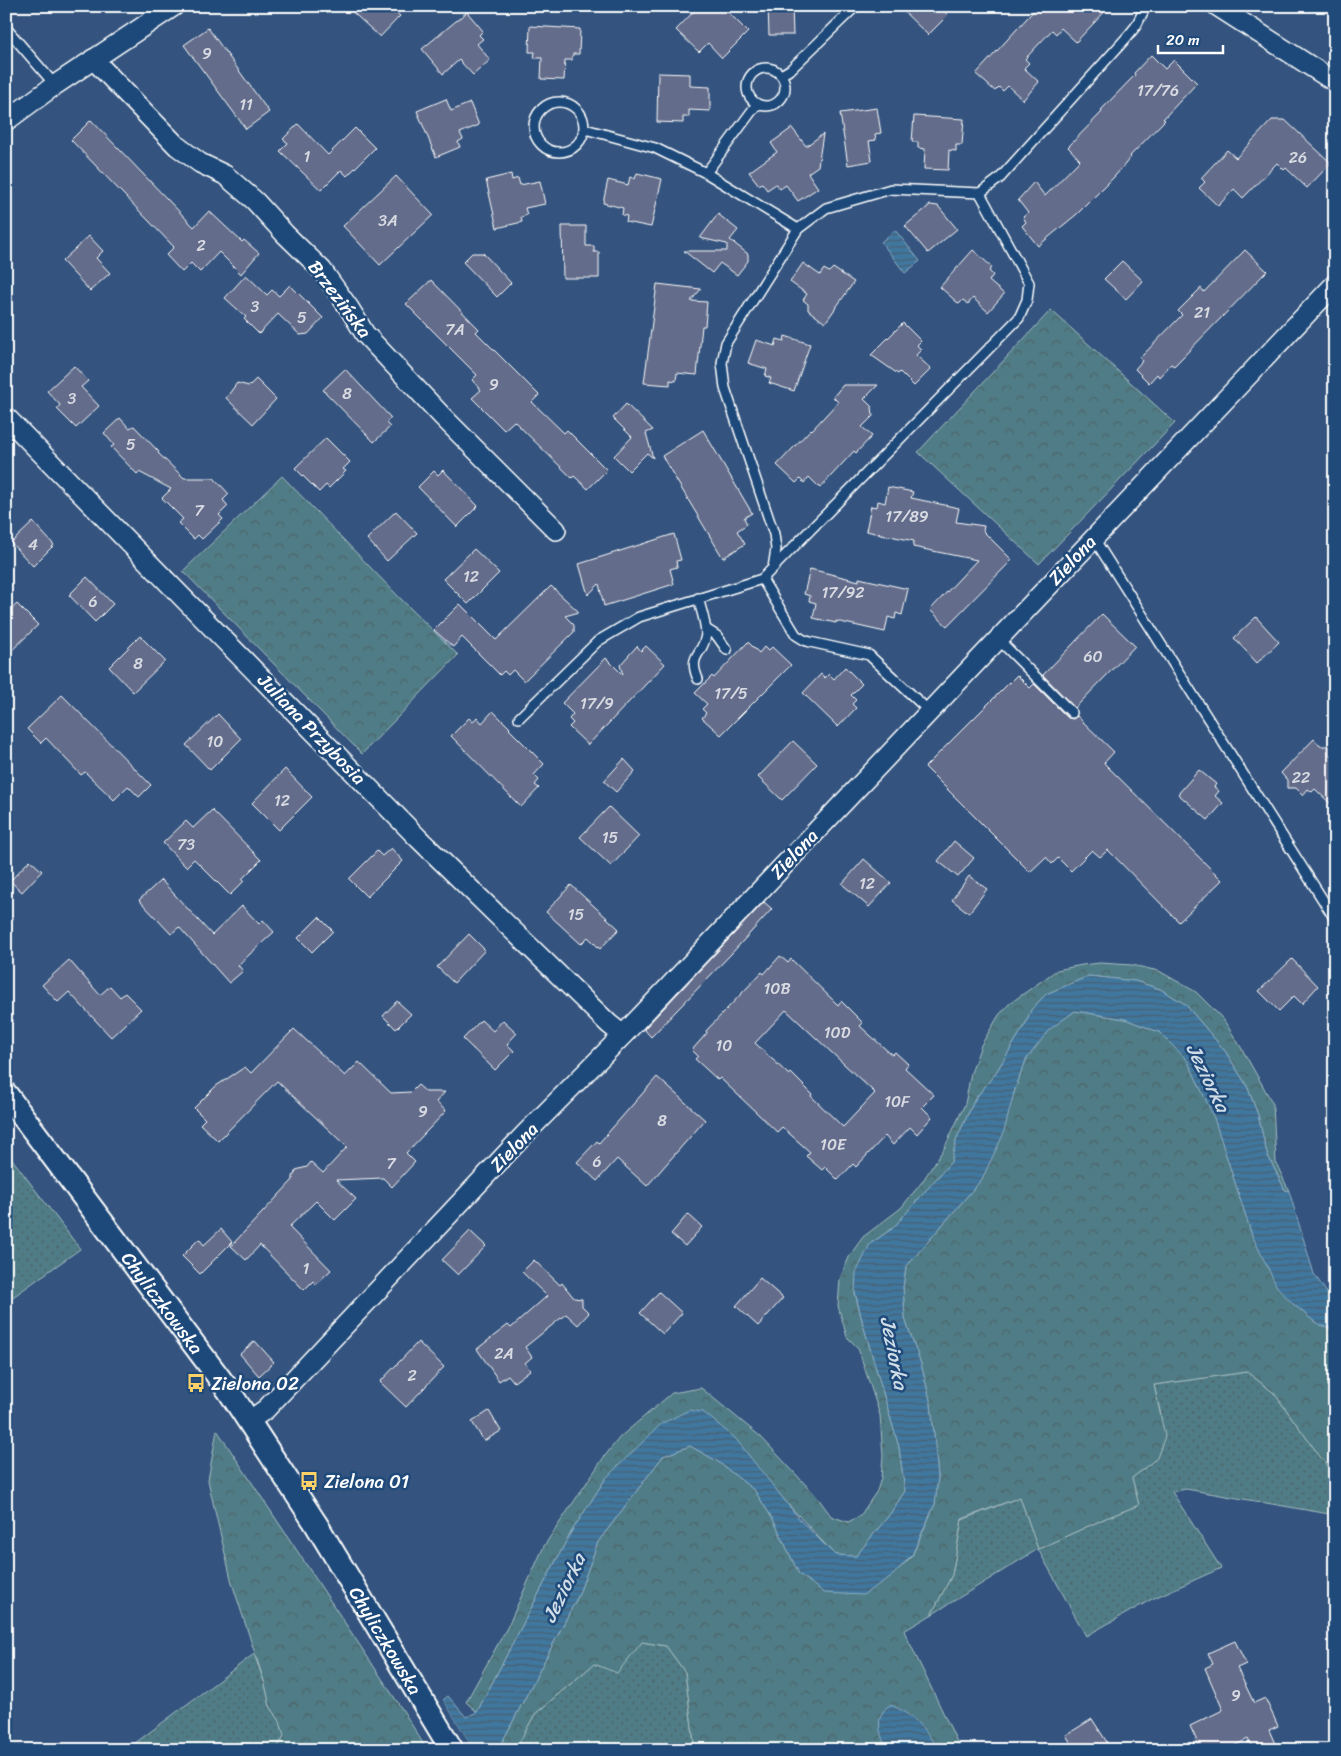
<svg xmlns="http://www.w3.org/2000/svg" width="1341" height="1756" font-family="Sriracha,sans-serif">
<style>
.grass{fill:url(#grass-dots);stroke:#a7bec2}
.forest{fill:url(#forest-crowns);stroke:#a7bec2}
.water{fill:url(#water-rules);stroke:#8dadc5}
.pier{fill:#34547f}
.building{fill:#646c8a;stroke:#fff;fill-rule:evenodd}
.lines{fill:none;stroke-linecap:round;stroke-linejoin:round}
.service-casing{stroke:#fff;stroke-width:12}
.minor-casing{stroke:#fff;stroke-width:22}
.tertiary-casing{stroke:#fff;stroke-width:26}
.service{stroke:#1f4a7a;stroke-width:9}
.minor{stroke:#1f4a7a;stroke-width:19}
.tertiary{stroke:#1f4a7a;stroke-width:22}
.labels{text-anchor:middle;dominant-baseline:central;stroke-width:5;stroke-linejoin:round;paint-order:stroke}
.number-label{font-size:16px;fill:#d8dae2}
.street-label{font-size:19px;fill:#fff;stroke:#1f4a7a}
.poi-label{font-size:19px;fill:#fff;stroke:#1f4a7a;text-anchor:start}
.water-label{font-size:20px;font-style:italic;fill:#d0dde7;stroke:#1f4a7a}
</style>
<defs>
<pattern id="grass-dots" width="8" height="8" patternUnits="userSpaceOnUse" patternTransform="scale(1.25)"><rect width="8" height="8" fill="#4f7c86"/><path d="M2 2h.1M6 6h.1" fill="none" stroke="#4e6469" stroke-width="1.8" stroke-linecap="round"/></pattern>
<pattern id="forest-crowns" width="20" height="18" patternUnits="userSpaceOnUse" patternTransform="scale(1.25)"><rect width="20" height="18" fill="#4f7c86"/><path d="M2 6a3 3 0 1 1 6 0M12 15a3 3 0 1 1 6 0" fill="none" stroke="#4e6469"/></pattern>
<pattern id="water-rules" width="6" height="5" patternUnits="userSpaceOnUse" patternTransform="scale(1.25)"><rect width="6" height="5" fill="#41779e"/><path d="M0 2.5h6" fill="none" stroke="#475f71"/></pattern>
</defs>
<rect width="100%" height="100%" fill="#34547f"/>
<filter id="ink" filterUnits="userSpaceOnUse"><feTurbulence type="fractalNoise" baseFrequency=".02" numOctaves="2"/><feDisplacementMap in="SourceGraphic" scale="10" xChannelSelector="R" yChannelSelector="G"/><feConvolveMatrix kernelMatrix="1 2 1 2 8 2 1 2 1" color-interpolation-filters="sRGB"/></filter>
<g filter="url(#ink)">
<g class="grass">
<path d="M6,1151l74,98 -74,53z"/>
<path d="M1247,1372l27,21 61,84v38l-149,-26 -14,3 49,76 -69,31 -66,37 -48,-87 -107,66 21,-40 10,-55 58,-23 18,52 68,-31 33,-13 -7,-27 25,-20 4,-43 -7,-30z"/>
<path d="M642,1642l24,4 19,26 10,78h-180l20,-36 59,-50 23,8z"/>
<path d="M254,1654l11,30 5,22 10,15 4,15 -8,14h-150z"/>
</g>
<g class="forest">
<path d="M1051,310l124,113 -136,141 -121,-112z"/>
<path d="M282,476l118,122 58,57 -96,99 -179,-183z"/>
<path d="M1100,963l32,2 27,6 37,21 27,27 19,30 31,55 3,59 13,28 -4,-1 -18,-36 -9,-39 -11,-29 -22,-35 -40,-47 -25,-15 -25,-8 -46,-5 -43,18 -15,16 -6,15 -30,49 -20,25 -18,39 -6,24 -58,66 -23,16 -15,49 8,31 36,123 6,44 -15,23 -34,42 -21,-1 -132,-143 -97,66 -36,56 -93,178 -11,-10 43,-78 35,-78 60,-89 16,-20 52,-44 29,-5 60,49 57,61 13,18 17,6 12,-6 17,-25 4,-13 2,-22 -3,-41 -22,-67 -11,-11 -9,-31 2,-27 10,-24 13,-18 38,-29 21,-26 23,-35 20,-43 6,-31 10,-28 18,-30 10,-11 48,-34 25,-5z"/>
<path d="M1075,1011l50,8 34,13 29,29 26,56 38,118 40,68 24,20 19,7v147l-61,-84 -27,-21 -93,13 11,51 -8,22 -25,20 7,27 -33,13 -68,31 -18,-52 -58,22 -10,56 -21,40 -27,16 57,119h-266l-10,-78 -19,-26 -24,-4 -25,31 -23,-9 -59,50 -20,36h-17l80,-154 20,-54 65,-86 27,-10 27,15 38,30 19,30 25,53 94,1 19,-19 23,-52 3,-27 -7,-73 -10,-40 -16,-45 -2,-32 3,-20 76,-88 44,-119 23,-31z"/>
<path d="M217,1430l187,282 23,38h-151l8,-14 -4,-15 -10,-15 -5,-22 -33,-101 -18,-76 -6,-27z"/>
</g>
<g class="water">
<path d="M895,230l25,31 -15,12 -24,-31z"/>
<path d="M1089,976l46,5 25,8 25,15 40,47 22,35 11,29 9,39 18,36 4,1 25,83 13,19 8,2v35l-19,-7 -24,-20 -15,-16 -25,-52 -38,-117 -26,-57 -29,-29 -34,-13 -50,-8 -26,19 -23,30 -11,29 -12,46 -21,44 -76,88 -3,20 2,32 16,45 10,40 7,73 -3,27 -23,51 -19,20 -30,20 -39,-2 -25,-19 -25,-53 -19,-30 -38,-30 -27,-15 -27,10 -65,86 -20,54 -80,154h-24l-31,-50 5,-4 18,21 11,-5 93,-178 36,-56 55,-54 28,-14 14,2 32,26 66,83 34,34 21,1 34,-42 15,-23 -6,-44 -36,-123 -8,-32 1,-19 14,-29 23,-16 58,-66 6,-24 18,-39 20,-25 30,-49 6,-15 15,-16z"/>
<path d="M890,1705c21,7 37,26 48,45h-51c-7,-15 -14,-34 3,-45z"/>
</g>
<path class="pier" d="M442,1697l1,3 31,50h-3l-30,-49z"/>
<g class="building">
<path d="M346,6h44l10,10 -20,21z"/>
<path d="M699,6h23l26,26 -26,26 -14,-15 -9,9 -23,-22z"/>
<path d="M768,6h24l1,29h-24z"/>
<path d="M898,6h41l9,9 -20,20z"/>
<path d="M1038,6h72l-34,36 -15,-14 -5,6 -4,-4 -27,29 4,4 -5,5 15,14 -16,18 -15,-14 -5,5 -4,-4 -4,4 -19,-17z"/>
<path d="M467,12l16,19 -4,4 4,4 -6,5 13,16 -17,15 -14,-15 -16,14 -21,-25z"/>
<path d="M530,26l50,3 -1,25h-6l-1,6h-7l-1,20 -23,-1 1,-21h-8l1,-6h-6z"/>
<path d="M208,28l61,84 -23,17 -62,-84z"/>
<path d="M1151,55l14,14 9,-9 23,23 -34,36 2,1 -35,36 1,1 -16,19 -38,38 -39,32 -16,-20 4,-4 -3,-5 5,-4 -10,-13 16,-18 11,14 35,-36 -12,-13 34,-35 -1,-2 34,-35 -1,-2z"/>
<path d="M658,73l32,1v12l20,1v24l-21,-1v7h-6v6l-26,-1z"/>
<path d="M446,99l5,12 19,-8 9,22 -19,8 3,6 -5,3 2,5 -24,10 -19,-46z"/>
<path d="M877,108l4,25 -6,1 1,6 -7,1 3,20 -24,4 -8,-52z"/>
<path d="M914,116l50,3 -2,26h-6v6l-7,-1 -1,20 -24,-1 1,-20 -7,-1v-6h-6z"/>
<path d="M91,120l103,107 15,-16 33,31 2,-2 15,13 -18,21 -22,-22 -19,20 -9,-9 -9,9 -16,-17 8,-8 -103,-107z"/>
<path d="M1272,120h13l46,43 -24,25 -21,-20 -2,2 -7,-7 -34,35 -9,-9 -16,17 -19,-18 6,-6 -4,-4 26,-28 9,8z"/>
<path d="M298,124l30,31 27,-27 20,20 -28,28 -6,-6 -20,20 -41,-39 8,-8 -5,-4z"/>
<path d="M792,128l14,18 17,-12 -5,32 -10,7 10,15 -20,13 -12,-16 -6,4 -4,-5 -9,6 -5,-7 -3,2 -10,-13 28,-20 -6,-9z"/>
<path d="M637,173l25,6 -11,48 -25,-5 1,-6 -5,-1 1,-7 -20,-5 5,-23 20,5 2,-8 5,2z"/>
<path d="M511,174l1,6 6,-2 2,7 20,-4 5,23 -20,4 2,7 -6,2 1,5 -25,6 -11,-48z"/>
<path d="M396,176l37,39 -53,50 -37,-39z"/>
<path d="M930,205l8,1 19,23 -29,24 -23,-27z"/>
<path d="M718,214l20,16 -8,10 18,14v7l-11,14 -17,-12 -8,10 -28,-22h43v-7l-27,-6z"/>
<path d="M562,226h24v20h8v6h5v26h-36z"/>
<path d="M89,236l14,15 -7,7 14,15 -20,18 -28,-30z"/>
<path d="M973,250l19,17 -3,4 4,4 -4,6 15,13 -16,18 -15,-14 -5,6 -5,-4 -4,4 -19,-17z"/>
<path d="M1245,250l22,21 -93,95 -3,-2 -12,13 -2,-3 -8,9 -14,-14 7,-8 -2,-3 42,-43 -4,-4 23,-23 3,4z"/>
<path d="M472,253h11l28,30 -14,14 -34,-35z"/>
<path d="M1122,261l21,20 -17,18 -22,-20z"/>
<path d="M803,263l17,12 4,-6 5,3 4,-4 21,14 -29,41 -17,-13v-6l-5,-4 4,-6 -17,-12z"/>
<path d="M246,275l21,20 5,-5 7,6 11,-11 33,33 -15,16 -8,1 -22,-21 -19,20 -15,-15 2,-2 -21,-19z"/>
<path d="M431,280l48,49 -3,3 63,63 -7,7 32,31 3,-3 40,40 -19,19 -14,-13 -2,2 -58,-57 -10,9 -32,-32 9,-8 -9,-10 5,-5 -71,-71z"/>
<path d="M657,284l44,5 -10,12 16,1 -2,24h-3l-5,49 -20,-2 -1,8 -6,-1v5l-26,-2z"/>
<path d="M903,323l18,18 -4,4 4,5 -5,5 15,14 -17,17 -14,-14 -2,2 -27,-19z"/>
<path d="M785,336l25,8 -16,47 -25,-8 2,-5 -6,-2 2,-7 -19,-6 8,-23 19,6 2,-7 7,2z"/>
<path d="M74,366l14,15 -7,6 18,19 -23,22 -19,-19 3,-4 -13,-14z"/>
<path d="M345,369l46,49 -5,5 4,4 -16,15 -51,-52z"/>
<path d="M256,379l20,20 -23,25 -27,-26 11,-15 12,3z"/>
<path d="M843,385h35l-14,14 8,8 1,9 -11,11 10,9 -16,17 -2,-2 -34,37 -11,-11 -5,6 -4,-4 -4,4 -19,-18 34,-36 1,1 26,-28 -5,-5z"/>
<path d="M626,404l27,26 -7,3 7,25 -6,-5 -18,18 -15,-15 18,-19 -19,-19z"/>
<path d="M120,418l9,10 5,-2 25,26 -1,1 26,25h30l15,16 -6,6 5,6 -9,9 4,4 -21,20 -4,-4 -4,4 -16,-16 5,-4 -21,-21 9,-9 -32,-17 -2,2 -26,-27 3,-2 -10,-12z"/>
<path d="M703,430l49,83 -8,5 3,6 -10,7 8,13 -22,14 -61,-102z"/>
<path d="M326,438l24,24 -7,7 3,2 -17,17 -3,-3 -7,7 -24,-24z"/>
<path d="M443,470l35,36 -21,21 -39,-40 16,-16 4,4z"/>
<path d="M888,487l25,5 -2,6 48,10 -3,14 28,4 -1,5 29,29 -65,66 -17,-16 47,-50 -64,-13 1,-6 -48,-10 5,-25 6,1 1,-6 7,2z"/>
<path d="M396,511l21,22 -30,28 -20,-22z"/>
<path d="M33,522l21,23 -21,21 -22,-23z"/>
<path d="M674,534l7,26 -5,1 1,6 -7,2 4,15 -70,22 -5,-22 -11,11 -9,-31z"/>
<path d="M474,549l25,24 -31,31 -25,-25z"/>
<path d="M810,569l49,12v-3l49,11 -6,26 -6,-2 -1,6 -7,-2 -3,15 -49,-11v2l-23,-5 3,-15 -7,-2 1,-5 -6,-2z"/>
<path d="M87,577l26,27 -18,18 -26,-27z"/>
<path d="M551,586l28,26 -14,4 9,9v7l-50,49 -11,-11 -5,5 -4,-4 -4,4 -38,-38 -9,10 -19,-17 26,-26 36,36z"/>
<path d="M17,604l21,21 -32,31v-42z"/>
<path d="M1102,614l33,32 -60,62 -32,-33z"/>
<path d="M1256,617l23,25 -22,21 -23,-25z"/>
<path d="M140,636l25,25 -32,31 -24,-25z"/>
<path d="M748,642l11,11 5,-6 4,4 4,-4 19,18 -70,70 -19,-17 4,-5 -4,-4 5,-5 -12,-11 17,-17 2,2z"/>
<path d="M637,646l4,5 5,-5 19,18 -77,81 -19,-18 4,-4 -4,-4 4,-5 -11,-11 44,-45 17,17 -3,-10z"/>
<path d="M845,667l17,17 -11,11 5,5 -4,4 4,4 -18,19 -35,-34 18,-19 4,4 4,-4 5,5z"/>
<path d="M1017,675l13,13 4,-4 34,34 5,1 4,-3 37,36 -10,11 118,117 -43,42 -71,-72 -8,7 -8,-7 -21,21 -13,-13 -6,6 -6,-7 -16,15 -105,-105z"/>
<path d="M62,695l89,90 -12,12 -11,-11 -14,14 -29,-28 -4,3 -35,-37 -5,5 -14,-14z"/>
<path d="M493,711l17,17 -1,1 35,35 -10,11 5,5 -4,5 4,3 -18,19 -70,-71 18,-18 4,4 4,-5 5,6z"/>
<path d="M218,714l23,25 -31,31 -24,-25z"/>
<path d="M1314,739l6,7h9v8l6,6v48l-20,-19 -3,3 -4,-3 -5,6 -7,-7h-9v-8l-6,-7z"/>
<path d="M793,741l24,23 -35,36 -24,-23z"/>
<path d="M624,759l11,12 -19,21 -12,-11z"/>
<path d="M285,769l27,28 -33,33 -27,-27z"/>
<path d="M1199,770l17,14 -2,3 5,4 -4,5 8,7 -15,17 -30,-26z"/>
<path d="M609,807l30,29 -28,30 -31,-29z"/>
<path d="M212,810l49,50 -19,19 2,2 -14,14 -36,-36 -8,8 -23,-24 23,-22 7,7z"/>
<path d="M954,841l20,17 -16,19 -20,-16z"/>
<path d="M391,848l12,13 -36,36 -18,-18 28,-28 5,5z"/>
<path d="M864,859l27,24 -22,24 -27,-23z"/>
<path d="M30,860l12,11 -20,21 -12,-11z"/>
<path d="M969,876l18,13 -18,24 -17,-13z"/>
<path d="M161,880l51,55 30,-29 17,18 4,-4 11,12 -36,33 5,6 -14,12 -50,-56 -8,7 -32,-34z"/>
<path d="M571,885l48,44 -19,20 -12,-12 -7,7 -35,-32z"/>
<path d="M764,902l8,7 -41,45 -80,83 -7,-8z"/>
<path d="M319,917l14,14 -21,21 -14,-14z"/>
<path d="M469,934l16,16 -31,33 -17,-16z"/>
<path d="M780,956l8,7 3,-4 47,46 3,-4 22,22 -3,3 32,29 3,-3 13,12 -3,4 29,27 -12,12 10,10 -15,17 -7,-7 -17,18 -8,-9 -29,31 -3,-3 -15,16 -13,-13 -3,3 -16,-14 4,-4 -28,-25 -5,5 -57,-54 -2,2 -23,-21 3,-3 -6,-6 15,-17 -1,-2 56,-59 2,2zM786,1010l89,83 -32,34 -32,-31 1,-2 -21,-21 -2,2 -34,-32z"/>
<path d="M1292,959l26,27 -16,18 -8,-8 -15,15 -20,-20z"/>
<path d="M69,960l31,35 10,-9 10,11 5,-4 16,16 -30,28 -42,-45 -11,10 -16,-17z"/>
<path d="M397,1001l14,13 -15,15 -13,-13z"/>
<path d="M481,1020l12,11 10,-11 14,13 -10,11 7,7 -19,19 -32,-31z"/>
<path d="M294,1029l51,47 14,-14 32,31 20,-1 7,-7 8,7h19l-9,10 10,9 -40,42 9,9 -23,25 -9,-9 -47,2 20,19 -21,21 -19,-19 -27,26 42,43 -15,14 -3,-3 -9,9 -44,-45 -14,15 -15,-14 62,-66v-3l3,-7 11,-3 4,-5 12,11 24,-26 -70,-66 -59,60 -18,-17 5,-5 -11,-11 22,-22 29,-19 6,6z"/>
<path d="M657,1077l48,43 -58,66 -30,-27 -20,22 -20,-19 20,-21 2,2z"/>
<path d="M688,1214l14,13 -17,19 -14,-12z"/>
<path d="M221,1229l11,13 -32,32 -18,-18 17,-17 5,6z"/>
<path d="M470,1231l16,15 -28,29 -16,-15z"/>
<path d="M534,1260l26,25 2,-2 12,15 8,1v7l7,7 -11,12 -12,-11 -41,33 7,10 -7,6 5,7 -16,12 -6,-7 -9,6 -22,-32 31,-24 3,3 36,-32 -25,-24z"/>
<path d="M760,1278l23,20 -25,28 -22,-20z"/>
<path d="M659,1292l23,21 -19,21 -23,-21z"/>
<path d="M255,1341l19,21 -15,14 -19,-22z"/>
<path d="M418,1342l26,25 -38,40 -26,-25z"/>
<path d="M489,1411l12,20 -17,10 -12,-19z"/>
<path d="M1235,1641l11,23 -9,4 17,35 11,-5 13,28 -9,4 6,14 -13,6h-9l-5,-11 -22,11h-25l-11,-24 33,-16 -18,-42 8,-4 -5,-11z"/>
<path d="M1092,1719l20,31h-37l-9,-15z"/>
</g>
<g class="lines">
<g class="service-casing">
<g id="service">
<path d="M6,28l49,57"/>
<circle cx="766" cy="87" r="19"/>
<path d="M781,75l10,-6 65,-63"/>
<circle cx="559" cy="127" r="25"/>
<path d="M585,129l70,19 51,25 92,56"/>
<path d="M706,173l51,-69"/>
<path d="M1093,537l242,382"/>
<path d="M773,568l3,-19 -2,-15 -49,-146 -3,-25 4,-20 72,-114 28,-21 65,-19 89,4 20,-15 127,-141 9,-11 10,-20"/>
<path d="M762,579l34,56 8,5 6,2 59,13 61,57"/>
<path d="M706,629l11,7 10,14"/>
<path d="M998,639l74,74"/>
<path d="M698,679c-11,-25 6,-24 8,-45 0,-11 -5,-25 -8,-36"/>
<path d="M519,718l79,-77 41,-24 123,-38 257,-261 8,-18 2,-17 -49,-90"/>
</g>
</g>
<g class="minor-casing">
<g id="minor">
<path d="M1217,6l118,76"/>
<path d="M93,59l84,87 23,17 25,12 30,26 30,33 37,36 27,38 16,26 77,82 114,114"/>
<path d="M6,121l49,-36 119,-79"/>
<path d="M6,417l413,422 190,185 14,11"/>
<path d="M249,1421l17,-12 258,-274 99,-100 712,-751"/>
</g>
</g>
<g class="tertiary-casing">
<g id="tertiary">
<path id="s1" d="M6,1094l223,297 87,133 136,226"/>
</g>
</g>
<use href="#service" class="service"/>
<use href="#minor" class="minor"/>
<use href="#tertiary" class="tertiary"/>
</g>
</g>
<defs>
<g id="bus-bare" transform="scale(1.5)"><path d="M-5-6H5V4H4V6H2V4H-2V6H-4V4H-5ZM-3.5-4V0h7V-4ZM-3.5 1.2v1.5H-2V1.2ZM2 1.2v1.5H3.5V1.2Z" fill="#ffd166" stroke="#1f4a7a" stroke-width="2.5" paint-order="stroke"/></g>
</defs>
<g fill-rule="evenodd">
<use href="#bus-bare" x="196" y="1383"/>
<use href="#bus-bare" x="309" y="1481"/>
</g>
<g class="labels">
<g class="number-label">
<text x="207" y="53">9</text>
<text x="1158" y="90">17/76</text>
<text x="246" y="104">11</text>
<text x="307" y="156">1</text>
<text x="1298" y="157">26</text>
<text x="388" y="220">3A</text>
<text x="201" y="245">2</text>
<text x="255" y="306">3</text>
<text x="1202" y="312">21</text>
<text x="302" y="317">5</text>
<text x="455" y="329">7A</text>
<text x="494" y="384">9</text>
<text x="347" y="393">8</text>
<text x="72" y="398">3</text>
<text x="131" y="444">5</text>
<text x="199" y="510">7</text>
<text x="907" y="516">17/89</text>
<text x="33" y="544">4</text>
<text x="471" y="576">12</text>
<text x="843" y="592">17/92</text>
<text x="93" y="601">6</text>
<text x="1093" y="656">60</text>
<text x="138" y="663">8</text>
<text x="731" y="693">17/5</text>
<text x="597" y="703">17/9</text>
<text x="215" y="741">10</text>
<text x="1301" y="777">22</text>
<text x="282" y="800">12</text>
<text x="610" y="837">15</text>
<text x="186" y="844">73</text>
<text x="867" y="883">12</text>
<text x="576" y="914">15</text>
<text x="777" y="988">10B</text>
<text x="837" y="1032">10D</text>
<text x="724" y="1045">10</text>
<text x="897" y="1101">10F</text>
<text x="423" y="1111">9</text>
<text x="662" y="1120">8</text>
<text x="833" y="1144">10E</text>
<text x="597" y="1161">6</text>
<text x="391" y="1163">7</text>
<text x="306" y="1268">1</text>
<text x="504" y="1353">2A</text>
<text x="412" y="1375">2</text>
<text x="1236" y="1695">9</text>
</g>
<g class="street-label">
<text transform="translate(340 299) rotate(53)">Brzezińska</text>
<text transform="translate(1072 560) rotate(-47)">Zielona</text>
<text transform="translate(312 729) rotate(46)">Juliana Przybosia</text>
<text transform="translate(794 854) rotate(-47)">Zielona</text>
<text transform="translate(514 1147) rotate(-46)">Zielona</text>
<text stroke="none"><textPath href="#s1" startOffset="261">Chyliczkowska</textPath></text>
<text stroke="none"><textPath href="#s1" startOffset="666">Chyliczkowska</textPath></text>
</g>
<g class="poi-label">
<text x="211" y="1383">Zielona 02</text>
<text x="324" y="1481">Zielona 01</text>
</g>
<g class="water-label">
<text transform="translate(1208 1078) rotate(64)">Jeziorka</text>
<text transform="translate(894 1353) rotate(79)">Jeziorka</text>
<text transform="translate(564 1588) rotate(-64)">Jeziorka</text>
</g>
</g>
<rect width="1341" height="1756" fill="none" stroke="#1f4a7a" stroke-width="25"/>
<rect x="12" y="12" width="1316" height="1731" fill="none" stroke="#fff" stroke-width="2" filter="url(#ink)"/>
<path d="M1158 45v8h65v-8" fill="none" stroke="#ffffff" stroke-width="2.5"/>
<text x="1166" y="45" font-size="15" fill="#ffffff" stroke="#1f4a7a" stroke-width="4" paint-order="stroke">20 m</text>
</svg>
